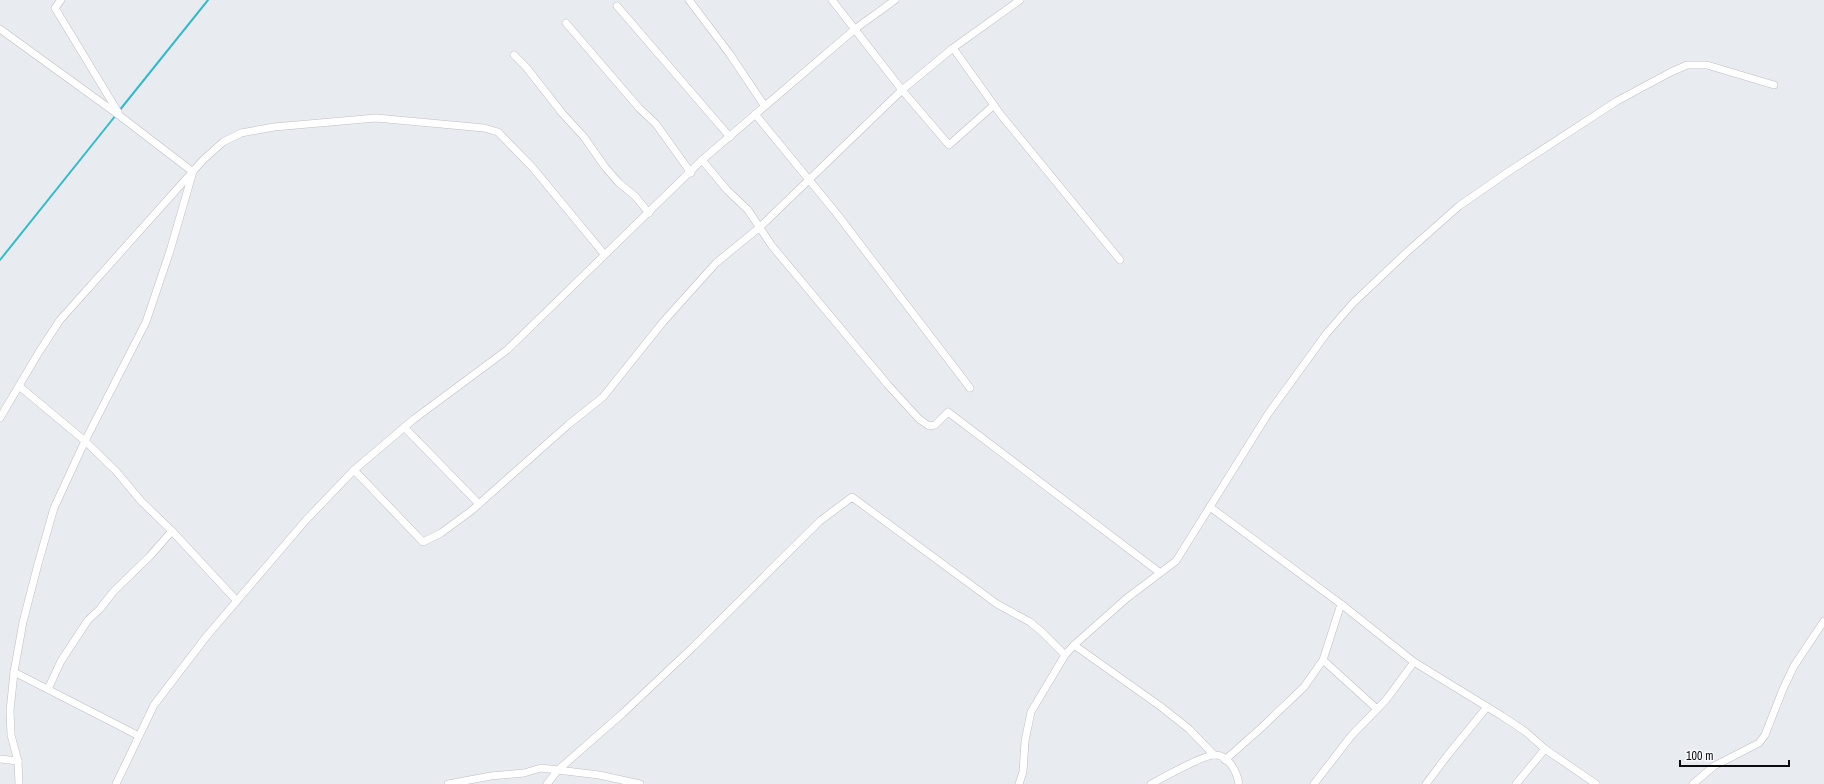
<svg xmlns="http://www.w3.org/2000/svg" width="1824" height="784" font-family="'Archivo Narrow',sans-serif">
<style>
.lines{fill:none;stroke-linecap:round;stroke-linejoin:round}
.stream{stroke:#35baca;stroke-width:2}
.minor-casing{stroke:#bdbfc3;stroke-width:8}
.minor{stroke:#fff;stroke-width:7}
</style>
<rect width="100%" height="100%" fill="#e8ebef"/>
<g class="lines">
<g class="stream">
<path d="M119,111l89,-111"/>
<path d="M0,260l116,-145"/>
</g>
<g class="minor-casing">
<g id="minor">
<path d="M61,0l-6,8 63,104"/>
<path d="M689,0l40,53 35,52"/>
<path d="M832,0l70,90 51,-42 67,-48"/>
<path d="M617,6l113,131"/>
<path d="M566,23l73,85 17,16 35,49"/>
<path d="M0,29l120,87 73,56"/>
<path d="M953,48l48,67 119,145"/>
<path d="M514,55l12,12 36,46 22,24 21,30 14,16 16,13 14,17"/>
<path d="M755,114l82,100 133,174"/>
<path d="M702,160l25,30 21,20 24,36 116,139 31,34 10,7 6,-1 13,-13 211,160"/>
<path d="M19,386l66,55 31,30 25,30 31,30 65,70"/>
<path d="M0,418l39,-66 21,-32 143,-160 20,-18 18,-9 33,-6 102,-9 108,10 14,4 35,36 71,86"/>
<path d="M404,427l75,77"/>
<path d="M354,470l69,72 18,-9 30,-22 97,-86 35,-28 60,-75 53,-59 44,-36 142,-137 47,55 45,-40"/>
<path d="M1210,507l131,97 73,58 88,54 24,16 19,17 -29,35"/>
<path d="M1074,645l86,61 29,23 25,26"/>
<path d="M1323,660l54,49"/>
<path d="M14,672l125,64"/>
<path d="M48,689l13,-28 27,-41 11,-10 15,-19 36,-35 22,-25"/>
<path d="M1545,749l51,35"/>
<path d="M0,759l18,2"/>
<path d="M1225,760l36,-32 43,-41 19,-27 18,-56"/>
<path d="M19,784l-1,-23 -7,-26 -1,-24 4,-39 9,-50 15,-58 16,-56 31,-67 61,-119 24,-71 22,-76"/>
<path d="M116,784l38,-79 52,-68 100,-117 48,-50 60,-51 93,-69 195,-190 153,-131 40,-29"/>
<path d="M448,784l43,-8 33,-3 17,-5 58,7 41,9"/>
<path d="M547,784l11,-14 64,-56 69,-65 129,-128 32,-24 145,107 33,18 12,10 23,23"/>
<path d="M1019,784l4,-12 2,-31 6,-29 34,-57 9,-10 53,-47 49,-37 92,-147 58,-80 27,-31 54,-51 52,-46 49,-34 109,-71 54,-29 16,-7h20l67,20"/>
<path d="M1151,784c11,-6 53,-29 63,-29 15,-1 23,18 25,29"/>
<path d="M1314,784l37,-48 35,-36 28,-38"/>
<path d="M1426,784l21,-28 40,-49"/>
<path d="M1693,784l21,-18 45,-23 6,-8 18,-46 11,-23 30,-45"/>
</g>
</g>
<use href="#minor" class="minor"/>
</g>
<path d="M1680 760v6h109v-6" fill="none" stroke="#0b0c0d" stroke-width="2"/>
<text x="1686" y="760" font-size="12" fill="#0b0c0d" stroke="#f6f8fc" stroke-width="3" paint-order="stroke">100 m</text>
</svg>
